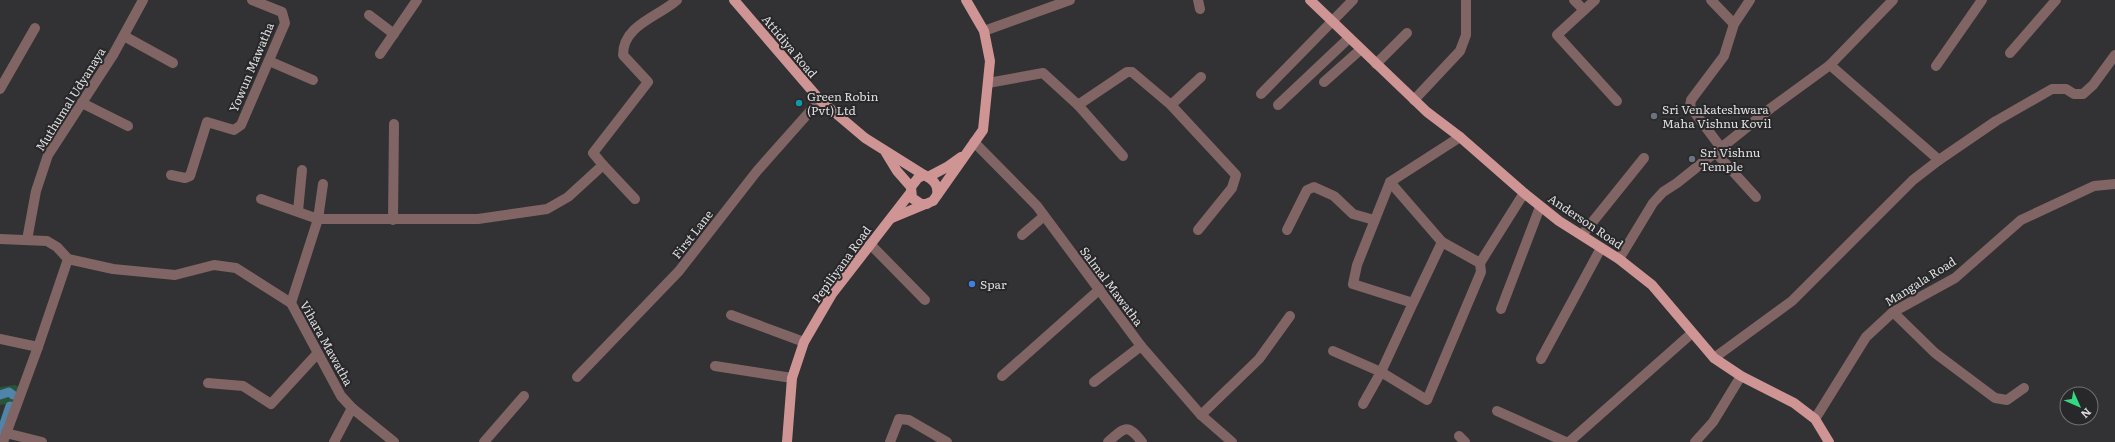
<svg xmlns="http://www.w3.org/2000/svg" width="2115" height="442" font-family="Literata,serif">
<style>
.green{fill:#275536}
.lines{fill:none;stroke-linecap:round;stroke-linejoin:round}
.canal{stroke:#5084ab;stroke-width:9}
.minor{stroke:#816464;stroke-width:10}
.major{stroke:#ce9594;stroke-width:10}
.culture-dot{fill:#0f9aa8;stroke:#282729;stroke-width:1.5}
.worship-dot{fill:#6b7280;stroke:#282729;stroke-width:1.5}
.shop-dot{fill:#3f7fe0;stroke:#282729;stroke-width:1.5}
.labels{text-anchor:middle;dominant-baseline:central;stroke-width:4;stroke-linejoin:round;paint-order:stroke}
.street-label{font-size:12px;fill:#dededf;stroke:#282729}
.poi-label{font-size:12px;fill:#dededf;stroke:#282729;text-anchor:start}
</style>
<rect width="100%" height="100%" fill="#323133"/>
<path class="green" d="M15,385l7,4 -22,53v-21l6,-17 -6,1v-18z"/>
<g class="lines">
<g class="canal">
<path d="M0,395l9,-3 4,3"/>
<path d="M0,436l10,-30"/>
</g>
<g class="minor">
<path d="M1198,0l2,9"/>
<path d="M1574,0l10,10"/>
<path d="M1595,0l-38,35 60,66"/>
<path d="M1711,0l23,24"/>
<path d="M369,15l25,19"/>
<path d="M984,31l86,-31"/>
<path d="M124,36l49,27"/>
<path d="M2010,53l46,-53"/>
<path d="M380,54l37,-54"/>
<path d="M269,61l44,19"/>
<path d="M1376,64l31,-31"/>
<path d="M1830,65l109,95 57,-39 56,-32h14l8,5h9l10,-9 22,-30"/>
<path d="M1936,66l46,-66"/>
<path d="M1324,82l36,-32"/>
<path d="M988,83l55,-10 35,32 49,-33h5l39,33 30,-28"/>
<path d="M0,89l35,-61"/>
<path d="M1261,94l92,-94"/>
<path d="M1414,100l46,-49 6,-16v-35"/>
<path d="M82,103l46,23"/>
<path d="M1078,105l45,51"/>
<path d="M1171,105l65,70 -4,13 -34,42"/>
<path d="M1278,105l71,-67"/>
<path d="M974,142l63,64 104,140 60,69 31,27"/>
<path d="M1722,149l-30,-40 -2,-3 1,-6 33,-44 10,-32 16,-24"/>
<path d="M1716,153l40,44"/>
<path d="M603,165l32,34"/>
<path d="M171,175l14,3 5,-2 17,-54 27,8 7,-5 44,-102 -3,-11 -30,-12"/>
<path d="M1390,182l52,60"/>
<path d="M261,199l57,20 5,-35"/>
<path d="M298,211l4,-41"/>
<path d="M393,220l1,-96"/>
<path d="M1287,230l20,-40 7,-3 20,9 19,18 21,6"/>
<path d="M1022,235l22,-19"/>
<path d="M1582,235l62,-77"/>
<path d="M0,239l47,2 10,6 11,12 45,10 62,6 39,-10 22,3 55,35 50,93 11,12 42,34"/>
<path d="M27,240l9,-49 12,-36 65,-100 30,-55"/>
<path d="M870,244l55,56"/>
<path d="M1619,259l34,-56 10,-11 14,-9 94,-75 59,-43 63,-65"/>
<path d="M1480,263l44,-70"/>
<path d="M291,303l27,-84h160l69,-10 21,-12 35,-32 -10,-12 55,-71 -25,-27c0,-30 35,-38 54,-55"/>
<path d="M1413,303l-32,69 46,28 54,-128 -1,-9 -38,-21 -29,61 -60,-19 4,-19 33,-83 70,-45"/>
<path d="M1501,309l39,-102"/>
<path d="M1893,312l42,41 60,45 12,2 17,-12"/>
<path d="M731,315l73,27"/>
<path d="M0,339l38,8"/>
<path d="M1333,351l48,21 -18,32"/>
<path d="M1714,358l78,-57 121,-121 26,-20"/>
<path d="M1541,359l60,-111"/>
<path d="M715,366l77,12"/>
<path d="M1002,376l98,-87"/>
<path d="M577,377l102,-106 78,-100 63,-71"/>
<path d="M1094,382l47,-36"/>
<path d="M208,383l35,3 28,18 46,-50"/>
<path d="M1497,411l69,31"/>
<path d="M1201,415l58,-56 31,-43"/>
<path d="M1815,419l51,-82 27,-25 62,-34 66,-58 73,-34 21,-2"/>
<path d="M6,433l36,9"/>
<path d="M1459,436l6,6"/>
<path d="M3,442l35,-95 30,-88"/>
<path d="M334,442l18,-34"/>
<path d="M484,442l40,-46"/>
<path d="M890,442l9,-23 10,1 38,22"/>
<path d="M1108,442c17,-15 19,-19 34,0"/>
<path d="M1569,442l123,-109"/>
<path d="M1695,442l18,-20 28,-46"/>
</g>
<g class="major">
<path d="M734,0l86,100 45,38 59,37"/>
<path d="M1310,0l117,112 33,25 64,56 35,28 60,38 33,26 62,73 27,18 53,27 21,16 14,23"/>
<path d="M886,153l11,18 14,16"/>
<path d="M928,177l19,-10 14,-10"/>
<path d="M927,204h-6l-9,-6 -1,-11 7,-9 6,-3c8,4 15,9 13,20"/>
<path d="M892,218l41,-17 50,-71 7,-69 -6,-30 -18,-31"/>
<path d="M787,442l5,-64 12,-36 28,-48 79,-102"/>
</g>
</g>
<circle class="culture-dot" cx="799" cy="103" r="4"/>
<g class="worship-dot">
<circle cx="1654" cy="116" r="4"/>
<circle cx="1692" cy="159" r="4"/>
</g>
<circle class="shop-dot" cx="972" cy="284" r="4"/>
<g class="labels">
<g class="street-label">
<text transform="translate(790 46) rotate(50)">Attidiya Road</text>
<text transform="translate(251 67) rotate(-67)">Yowun Mawatha</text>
<text transform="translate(70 99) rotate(-58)">Muthumal Udyanaya</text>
<text transform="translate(1586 221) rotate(34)">Anderson Road</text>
<text transform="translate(692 234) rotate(-52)">First Lane</text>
<text transform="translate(841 264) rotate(-54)">Pepiliyana Road</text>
<text transform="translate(1920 281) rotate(-32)">Mangala Road</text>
<text transform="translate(1112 286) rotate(53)">Salmal Mawatha</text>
<text transform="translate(327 343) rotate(61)">Vihara Mawatha</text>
</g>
<g class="poi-label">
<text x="807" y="96">Green Robin<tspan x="807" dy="14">(Pvt) Ltd</tspan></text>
<text x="1662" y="109">Sri Venkateshwara<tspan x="1662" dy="14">Maha Vishnu Kovil</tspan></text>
<text x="1700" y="152">Sri Vishnu<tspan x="1700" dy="14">Temple</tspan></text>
<text x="980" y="284">Spar</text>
</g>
</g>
<g transform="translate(2079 406) rotate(135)"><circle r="19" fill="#282729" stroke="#717072"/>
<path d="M0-3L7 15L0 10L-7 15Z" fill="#32d882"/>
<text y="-6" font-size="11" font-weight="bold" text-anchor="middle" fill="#dededf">N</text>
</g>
</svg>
